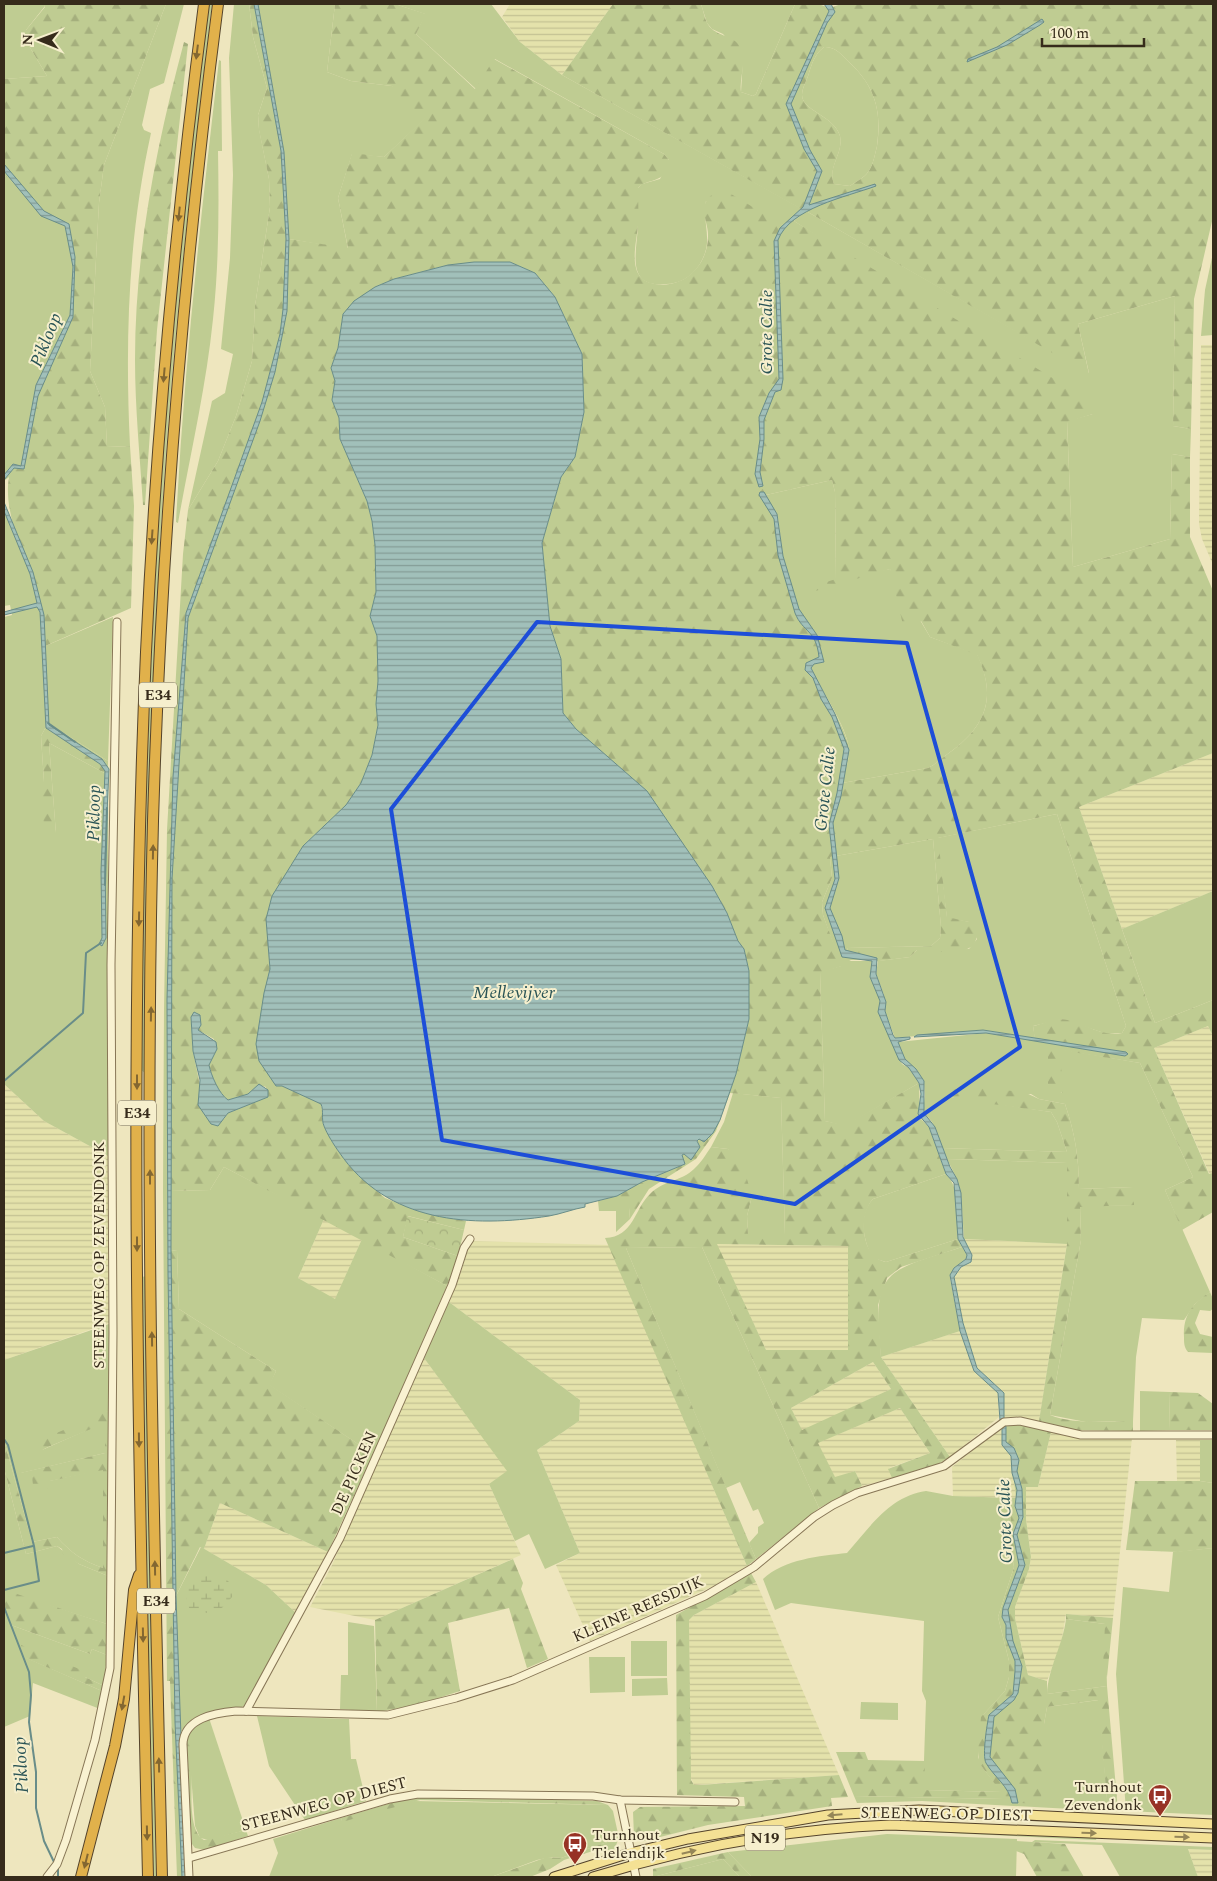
<svg xmlns="http://www.w3.org/2000/svg" width="1217" height="1881" font-family="Spectral,serif">
<style>
.farmland{fill:url(#farmland-rules)}
.grass{fill:#bfcc92}
.forest{fill:url(#forest-firs);fill-rule:evenodd}
.wetland{fill:url(#wetland-marsh)}
.park{fill:url(#park-crowns)}
.water{fill:url(#water-rules);stroke:#698d89}
.lines{fill:none;stroke-linecap:round;stroke-linejoin:round}
.stream{stroke:#698d89;stroke-width:2}
.minor-casing{stroke:#877656;stroke-width:9}
.major-casing{stroke:#54432b;stroke-width:11}
.highway-casing{stroke:#54432b;stroke-width:12}
.minor{stroke:#f9f2d1;stroke-width:7}
.major{stroke:#f4e194;stroke-width:9}
.highway{stroke:#e1b14b;stroke-width:10}
.oneway{fill:#836731}
.oneway2{fill:#958658}
.marked{fill:none;stroke:#1d4ed8;stroke-width:4;stroke-linejoin:round}
.labels{text-anchor:middle;dominant-baseline:central;stroke-width:4;stroke-linejoin:round;paint-order:stroke}
.shield{fill:#f6efcd;stroke:#706650;stroke-width:1}
.shield-label{font-size:15px;font-weight:bold;fill:#362b1b}
.street-label{font-size:16px;fill:#362b1b;stroke:#f6efcd}
.poi-label{font-size:16px;fill:#362b1b;stroke:#f6efcd;text-anchor:end}
.water-label{font-size:18px;font-style:italic;fill:#2a5456;stroke:#f6efcd}
</style>
<defs>
<pattern id="farmland-rules" width="6" height="5" patternUnits="userSpaceOnUse" patternTransform="scale(1.25)"><rect width="6" height="5" fill="#e4e2ab"/><path d="M0 2.5h6" fill="none" stroke="#c4c293"/></pattern>
<pattern id="forest-firs" width="22" height="20" patternUnits="userSpaceOnUse" patternTransform="scale(1.25)"><rect width="22" height="20" fill="#bfcc92"/><path d="M5 1l3.5 6h-7zM16 11l3.5 6h-7z" fill="#a5af7d"/></pattern>
<pattern id="wetland-marsh" width="20" height="14" patternUnits="userSpaceOnUse" patternTransform="scale(1.25)"><rect width="20" height="14" fill="#bfcc92"/><path d="M1 5h8M5 5V1M11 12h8M15 12V8" fill="none" stroke="#a5af7d"/></pattern>
<pattern id="park-crowns" width="20" height="18" patternUnits="userSpaceOnUse" patternTransform="scale(1.25)"><rect width="20" height="18" fill="#bfcc92"/><path d="M2 6a3 3 0 1 1 6 0M12 15a3 3 0 1 1 6 0" fill="none" stroke="#a5af7d"/></pattern>
<pattern id="water-rules" width="6" height="5" patternUnits="userSpaceOnUse" patternTransform="scale(1.25)"><rect width="6" height="5" fill="#a1c0ba"/><path d="M0 2.5h6" fill="none" stroke="#849c96"/></pattern>
</defs>
<rect width="100%" height="100%" fill="#eee6be"/>
<g class="farmland">
<path d="M510,4h103l-51,71 -42,-33 -18,-25z"/>
<path d="M1201,345h12v220l-11,-26 -3,-15z"/>
<path d="M1213,753v138l-91,38 -43,-122z"/>
<path d="M1208,1026l5,10v137l-3,2 -56,-127z"/>
<path d="M4,1084l40,37 64,35 1,167 -105,37z"/>
<path d="M324,1219l38,20 -27,61 -37,-22z"/>
<path d="M964,1239l103,5 -28,177 -20,-4 -15,2v-26l-27,-25 -14,-45 -9,-46 18,-22z"/>
<path d="M473,1241l136,4 138,321 -31,19 -126,56 -34,-76 24,-12 -43,-103 42,-29 1,-21 -131,-98 13,-33 5,-20z"/>
<path d="M716,1244l132,2v104h-82z"/>
<path d="M960,1331l14,40 24,22 1,24 -49,40 -69,-100z"/>
<path d="M424,1358l84,113 -19,13 32,71 -146,65 -65,-13 22,-42z"/>
<path d="M873,1362l18,27 -89,42 -11,-23z"/>
<path d="M900,1408l30,45 -41,15 3,10 -30,8 -7,-15 -20,7 -18,-35z"/>
<path d="M1002,1427v18l9,11 5,42 -63,-2 -1,-29z"/>
<path d="M1051,1432l24,6h57l-19,180 -47,-4 -5,30 -14,37 -19,-6 -13,-57v-11l14,-38 2,-12 -5,-38v-32h12z"/>
<path d="M1176,1440h24v41h-23z"/>
<path d="M220,1503l108,49 -31,62 -31,-29 -62,-36z"/>
<path d="M756,1582l83,193 -145,10 -4,-9 -1,-156 5,-5z"/>
<path d="M1188,1849l25,1v27h-15z"/>
</g>
<g class="grass">
<path d="M4,4h40l1,2 -19,24v11l21,35 -43,3z"/>
<path d="M166,4h18l-20,79 -14,6 -8,36 2,5 7,3c-23,104 -26,207 -21,313l-23,1 -2,-40 -15,-36 9,-168 5,-38z"/>
<path d="M208,4h4c-22,180 -42,360 -52,541 -9,176 -11,352 -15,528l-4,-3c3,-198 7,-397 20,-596 11,-157 28,-314 47,-470z"/>
<path d="M234,4h15l4,33 14,51 -9,27 1,14 10,50 1,28 -15,99 -3,55 -16,55 -18,45 -30,49 24,-109 13,-8 8,-39 -12,-5 9,-91 3,-83 -4,-117z"/>
<path d="M258,4h77l-8,68 24,9 41,5 38,28 -46,43 -32,-3 -14,44 10,51 -59,-10 -5,-87z"/>
<path d="M395,4h96l29,38 42,33 240,134 -19,16 -77,-24c-4,17 5,35 -1,52 -5,15 -16,27 -31,30 -49,9 -38,-26 -36,-57 0,-12 0,-25 0,-38l4,-4 18,-5 9,-19 -5,-6 -169,-95 -19,30 -60,-55 9,-20z"/>
<path d="M701,4h94l-39,90 -3,2 -12,-4 2,-34 -20,-24 -11,-5 -5,-6z"/>
<path d="M824,47c11,-1 18,8 25,15 26,24 33,49 28,84 -2,8 -4,20 -9,26 -4,6 -13,10 -18,14l-16,-2c-7,-17 10,-31 6,-48 -5,-20 -38,-25 -38,-41 0,-7 5,-15 7,-22 3,-10 6,-19 15,-26z"/>
<path d="M219,60l2,1 1,90h-4c1,56 1,113 -5,168 -7,69 -23,136 -35,204l-2,-1c8,-154 25,-308 43,-462z"/>
<path d="M4,175l26,23 35,24 9,40 -3,55 -49,150 -18,14z"/>
<path d="M806,211l283,162 -11,-49 97,-28 -2,130 18,3 -1,28 -18,-3 -2,85 -97,28 -6,-146 26,-7 -299,-193z"/>
<path d="M1213,253v82l-12,1 4,-46z"/>
<path d="M832,480l3,12 1,87 54,-10 40,68 47,17c19,41 11,69 -24,96 -9,6 -15,13 -25,18l-86,15c2,-10 8,-23 7,-34 -2,-23 -29,-60 -38,-81l3,-4 10,-2 -7,-27 -17,-21 -17,-58 -5,-38 -12,-23z"/>
<path d="M4,504l32,79 7,64 70,-30 -5,144 -60,-38 -7,13 3,46 12,52 -7,-91 59,32v381l-64,-35 -40,-37v-467l8,-2 -2,-10 -6,1z"/>
<path d="M1057,814l69,212 -4,7 -15,1 -45,-15 -29,7 2,12 -52,-8 -88,8 -10,-26 -1,-17 -8,-21 2,-13 32,-4 7,-7 52,-1 8,-10 -8,-17 -22,-4 -10,-80z"/>
<path d="M933,839l8,88 -1,11 -9,8 -83,2 -4,9 7,4h21l-2,16 11,24 -2,11 23,52 7,4 10,15 -74,43 -20,-5 -5,-149 21,-6 -18,-51 -1,-13 10,-24 -2,-21z"/>
<path d="M1213,891v109l-58,23 -33,-94z"/>
<path d="M986,1033l62,10v41l14,9 -3,-44 81,14 53,114 -28,13 45,102 -15,12 -11,16 -42,-2 -6,39 -3,64 -47,1 -36,-7 31,-175 -1,-34 53,-1v-18l-54,2c0,-31 -4,-56 -14,-85l-26,-5 -8,-5 -80,3 100,15 6,10 10,30 -125,-4 -10,-26 -9,-11 2,-15 -1,-15 -8,-12 -11,-9 -7,-18z"/>
<path d="M733,1093l48,5 4,137h-37l-1,-19 5,-20 -24,-47 -17,-2 13,-25z"/>
<path d="M947,1159l120,4v81l-103,-5 -3,-46 -4,-14z"/>
<path d="M224,1167l100,52 -26,59 37,21 27,-60 85,47 -74,168 -104,-69 7,-14 -97,-62 -2,-58 -6,-1v-59l39,-1z"/>
<path d="M946,1174c16,16 10,45 12,65l-72,23 -13,-4c-10,-17 -15,-44 0,-59z"/>
<path d="M617,1196v12h12l1,11 -14,13v-21h-17l-1,-10z"/>
<path d="M702,1247l117,261 -63,51 -7,-16 9,-10v-6l6,-4 -6,-14 -5,2 -13,-29 -14,6 -100,-240z"/>
<path d="M962,1247l5,8 -1,4 -12,9 -4,10 10,53 -79,26c-9,-88 3,-85 81,-110z"/>
<path d="M146,1276l10,601h-3l-11,-600z"/>
<path d="M449,1302l131,98 -1,21 -42,29 43,103 -35,16 -16,-35 -14,7 -26,-57 18,-13 -83,-113z"/>
<path d="M109,1324l1,86 -68,40 63,-28v31l-84,20 11,3 10,18 -1,-4 8,-9 54,-12v99c-20,-7 -32,-15 -46,-31l-25,5 -28,-102v-80z"/>
<path d="M1140,1391l30,1 -1,38 -29,1z"/>
<path d="M1200,1440h13v43l-13,-2z"/>
<path d="M4,1468l22,86 31,-8 22,18 29,12 -1,48 -103,-33z"/>
<path d="M926,1491l27,5 60,2 -4,39 5,30 -16,50 11,44v16l-4,14 -22,24 -5,42 4,10 20,25 -79,-2 3,-89 -4,-10 2,-70 -133,-18 -16,7 -12,-31c21,-20 57,-23 84,-26 23,-26 43,-57 79,-62z"/>
<path d="M201,1547l65,38 31,29 -53,92c-21,10 -51,-1 -64,29l-4,-139z"/>
<path d="M1213,1548v267l-87,-4 -10,-137 7,-87 46,5 4,-40z"/>
<path d="M4,1607l7,18 79,29 2,-5 15,6 -3,31 -19,-9 -63,-21 80,35 -2,18 -67,-26 -3,33 -26,11z"/>
<path d="M1066,1619l39,5 2,62 -60,8c1,-26 16,-49 19,-75z"/>
<path d="M348,1622l26,4 3,86 -37,-3 1,-34h7z"/>
<rect x="631" y="1641" width="36" height="35"/>
<path d="M589,1657h36v35l-35,1z"/>
<path d="M667,1678l1,17 -36,1v-17z"/>
<path d="M1099,1700l9,111 -186,-10 -65,2 -3,-7 149,3v3l41,-78 3,-17z"/>
<path d="M861,1702l37,1v17l-38,-1z"/>
<path d="M257,1716l92,3 2,40h5l10,42 -61,19 -36,-54z"/>
<path d="M209,1718l37,112 -37,10 -9,-2 -5,-12 -7,-91 4,-7z"/>
<path d="M414,1801l194,4 5,6 6,27 -58,20 -9,-1 -15,3 -46,17h-222l9,-24 -5,-14 68,-21 1,3z"/>
<path d="M887,1830v-1l210,8 -1,3z"/>
<path d="M887,1834l130,5 -1,38h-264l-24,-25z"/>
<path d="M1035,1840l178,7v3l-25,-1 10,28h-78l-18,-32 -70,-3z"/>
<path d="M723,1859l17,18h-87z"/>
</g>
<g class="forest">
<path d="M44,4h122l-62,161 -5,38 -9,168 15,36 2,40 23,-1 4,60 -3,102 -88,39c-3,-22 -5,-44 -11,-65 -11,-33 -32,-80 -21,-113l11,-2 12,-66 37,-84 3,-55 -9,-40 -13,-3 -48,-44v-96l43,-3 -21,-35v-11l19,-23z"/>
<path d="M249,4h9l26,148 5,87 59,9 -10,-50 14,-45 32,4 45,-43 -15,-1 -15,-7 -7,-20 -41,-5 -24,-9 8,-68h60l31,10 -10,20 59,55 19,-30 170,95 5,6v10c-12,14 -23,9 -31,18 0,13 1,26 0,38 -2,20 -12,54 17,58 30,5 54,-20 53,-50 0,-10 -8,-24 -1,-34 3,-5 10,-8 14,-12l62,37 18,-16 -239,-134 51,-71h88c3,8 4,20 11,25 9,8 24,7 29,20 6,14 -2,28 0,43l12,4 3,-2 39,-90h23l12,4 11,-4h372v213l-19,82 -3,130 -18,-3 2,-130 -97,28 11,50 -283,-163 -12,10 298,181 1,12 -26,8 6,145 97,-28 2,-85 18,3v80l23,54v162l-134,54 76,216 58,-23v36l-5,-10 -54,22 55,126 4,-1v39l-31,18 -17,-40 28,-13 -53,-114 -80,-13 3,43 -13,-3 -2,-6v-41l-13,-2 -2,-15c10,-2 18,-7 27,-7 22,1 40,19 62,14l4,-7 -69,-212 -119,24 9,79 27,6 4,11 -4,11c-17,13 -37,5 -57,5l-7,7 -38,5 -4,-2h-21l-3,-3 4,-9 83,-2 9,-8 1,-11 -8,-88 -103,18 2,21 -10,24 1,13 19,51 -22,7 5,148 20,4 74,-42 1,35 9,9 17,47 -73,25c-15,16 -12,59 13,63l72,-23 4,8 -61,20 -14,11 -9,27 3,52 69,100 -14,8 -44,13 -4,-9 42,-16 -30,-45 -82,35 17,34 20,-6 7,15 -43,22 -117,-261 -76,1 130,311 -9,7 -142,-328c29,-1 29,-29 45,-44 12,-13 32,-13 44,-25 7,-6 12,-15 17,-22l17,2 13,10 11,37 -5,20 1,18 37,1 -4,-137 -51,-5 -14,38 -20,28 -47,30 -19,30 -1,-11h-12v-12l25,-14 43,-18 -3,-9 2,-1 5,4 10,-19h9l12,-19 16,-46 13,-55v-48l-5,-22 -6,-8 -11,-28 -15,-27 -65,-94 -71,-63 -13,-16 -2,-54 -11,-33 -8,-83 19,-66 14,-20 9,-45 -2,-58 -27,-57 -20,-24 -25,-11 -62,3 -54,14 -19,8 -32,27 -5,34 -7,20 4,13 -3,19 7,18 1,21 27,62 5,20 3,24 1,47 -6,24 7,20 1,45 -2,23 2,21 -6,30 -11,28 -15,22 -43,41 -15,25 -20,73 2,25 -11,57 23,60 39,17 3,23 15,26 13,16 33,30 28,11 53,12 -2,9 -56,-14 -5,21 55,19 -11,30 -223,-119 -14,23 -39,1v59l6,1 2,58 97,62 -6,14 103,69 -45,98 -108,-49 -16,46 -4,-2 -24,49 10,281h-9l-7,-196h-3l-4,-490 1,-182 3,-179 16,-276 5,-44 30,-49 18,-45 16,-55 3,-55 15,-99 -1,-28 -10,-49 -1,-15 9,-27 -14,-51zM824,47c11,-1 18,8 25,15 26,24 33,49 28,84 -2,8 -4,20 -9,26 -4,6 -13,10 -18,14l-16,-2c-7,-17 10,-31 6,-48 -5,-20 -38,-25 -38,-41 0,-7 5,-15 7,-22 3,-10 6,-19 15,-26zM832,480l3,12 1,87 -42,13 -11,-36 -6,-42 -11,-19zM890,569l13,56 18,-4 9,16 47,18c19,40 11,68 -24,95 -9,6 -15,13 -25,18l-86,15c2,-10 8,-23 7,-34 -3,-24 -29,-59 -38,-81l3,-4 10,-2c-1,-10 -2,-19 -7,-27 -10,-17 -16,-16 -22,-38zM200,1015l1,10 -3,5 16,9 1,14 -6,11c2,11 10,30 19,36l20,-6 11,-9 7,2 1,10 -39,16 -4,6 -24,-33 -7,-35 -2,-34zM717,1244l131,2v104h-82zM873,1362l18,27 -89,41 -11,-22z"/>
<path d="M184,42l4,2 -31,286 -12,175h-2c-3,-48 -8,-97 -8,-145 0,-109 21,-213 49,-318z"/>
<path d="M48,723l60,38v14l-59,-32 7,91 -11,-2 -6,-44 5,-6 -3,-46z"/>
<path d="M954,1085l70,7 15,7 26,5c10,29 14,54 14,85l54,-2 1,18 -54,2 1,33 -31,175c26,10 55,6 83,6v10l-57,-1 -37,-9 28,-177v-81l-120,-4 -5,-11 125,4 -10,-30 -6,-10 -96,-13 -6,-6z"/>
<path d="M1210,1292l3,7v10l-3,2 -10,-1 -5,13 5,11 13,3v16l-25,-1c-4,-5 -4,-9 -4,-15 -1,-22 8,-33 26,-45z"/>
<path d="M1170,1392l28,1 15,11v26h-44z"/>
<path d="M110,1410l-2,166 -29,-12 -16,-10 -1,-5 -5,-3 -31,8 -22,-86v-28l28,102 25,-5c14,16 26,24 46,31v-98l-53,11v7l-8,2v4h-8l-2,-18 -11,3 -1,-6 85,-20v-30l-64,27 -3,-9z"/>
<path d="M1020,1424l31,8 -13,55h-12v32l5,38 -2,12 -14,38v11l13,57 19,6v13l60,-8 11,125h-10l-10,-111 -51,7 -3,17 -3,80 -38,-2v-3l-149,-3 -18,-44h29l3,8 57,1 -1,29 77,2 -22,-29 -1,-12 3,-34 24,-26 4,-14v-16l-11,-44 16,-50 -5,-30 4,-39h3l-5,-42 -9,-11v-18z"/>
<path d="M1135,1481h65l13,2v65l-35,4 -52,-2z"/>
<path d="M513,1559l10,24 -2,6 27,70 -21,9 -18,-60 -61,15 12,68 -43,14 -40,7 -2,-92z"/>
<path d="M751,1573l5,9 -62,33 -5,5 2,160 3,5h6l139,-10 9,22 -17,1 1,8 -124,19 -68,17 -6,-6 -1,-24 7,-5 105,-1 -1,-9 -67,-2 -1,-180z"/>
<path d="M5,1590l102,34v31l-15,-6 -2,5 -79,-29 -7,-18z"/>
<path d="M1066,1614l47,4 -6,59 -4,-10 2,-43 -39,-5z"/>
<path d="M21,1645l63,26 1,6 19,9 -2,5 -81,-35z"/>
<path d="M188,1735c11,23 -7,92 16,105l42,-10 2,6 -43,14 -10,-2 -3,-4 -7,-101z"/>
<path d="M428,1796l169,5 11,4 -188,-5 -78,22 -1,-4 67,-20z"/>
<path d="M619,1838l-5,12 -21,1 -29,9 -14,9 -20,8h-39l56,-20 14,1z"/>
<path d="M1016,1841l49,3 19,33h-47l-13,-23 -8,-3z"/>
<path d="M728,1852l24,25h-12l-17,-18 -70,18v-8z"/>
</g>
<path class="wetland" d="M214,1575l13,5 5,5v12l-9,10 -11,7 -22,-5c-6,-8 -4,-24 5,-30 4,-3 13,-2 19,-4z"/>
<path class="park" d="M407,1216l57,14 -6,26 -55,-19z"/>
<g class="water">
<path d="M254,4h4l26,148 5,87 -2,72 -12,61 -15,49 -72,197 -16,261 -1,371 5,346 10,281h-4l-7,-155 -7,-448 -1,-275 6,-222 13,-164 76,-211 18,-68 3,-25 3,-70 -5,-88z"/>
<path d="M824,4h7l4,8 -8,11 -36,81 19,46 12,21 -13,34 66,-21 1,2c-30,11 -86,22 -98,54l5,139 -2,11 -6,2 -11,28v19l-4,33 3,14 -4,1 -4,-13 5,-35 -1,-22 10,-24 10,-14 -5,-138 6,-13 23,-21 14,-36 -13,-22 -18,-45 43,-93z"/>
<path d="M1042,19l2,3 -4,3 -33,20 -40,17 1,-3 29,-12z"/>
<path d="M4,164l40,47 25,13 6,33 -2,60 -35,79 -14,73 -10,-1 -10,12v-5l9,-11 8,2 15,-81 34,-70 3,-48 -8,-41 -24,-10 -37,-45z"/>
<path d="M474,262h36l25,11 20,24 27,57 2,58 -9,45 -14,20 -19,66 8,83 11,33 2,54 13,16 71,62 65,95 15,27 11,28 6,8 5,22v48l-13,55 -16,46 -7,13 -9,9 -5,-3 -2,2 3,6 -9,13 -7,-6 -2,1 3,9 -43,18 -25,14 -32,8v3c-12,2 -24,7 -36,9 -78,12 -162,7 -210,-64 -5,-7 -12,-18 -15,-26 -3,-7 0,-15 -3,-22l-39,-18h-6l-17,-25 -3,-17 8,-51 6,-24 -4,-50 6,-23 31,-50 43,-41 15,-22 11,-28 6,-30 -2,-21 2,-23 -1,-45 -7,-20 6,-24 -1,-47 -3,-24 -5,-20 -27,-62 -1,-21 -7,-18 3,-19 -4,-13 7,-20 5,-34 11,-13 21,-14 19,-8 54,-14z"/>
<path d="M760,492h4l13,22 6,42 16,53 18,26 7,27 -10,2 -3,4 24,46 14,36 -8,46 -8,27 6,55 -9,30 12,28 3,14 32,8 -1,16 10,28 -1,9 8,24 2,3 15,-1v2l-12,3 7,17 11,10 8,12v32l11,14 15,40 7,12 4,14 2,44 9,18 -1,7 -10,5 -7,10 9,46 14,45 27,25v26l-4,1 -2,-27 -24,-22 -14,-40 -10,-56 4,-7 12,-9 1,-4 -9,-16 -4,-56 -8,-9 -17,-47 -11,-13 3,-20 -2,-11 -10,-15 -10,-8 -21,-48 2,-11 -10,-24 2,-16 -30,-4 -17,-49 10,-29 -6,-54 8,-32 7,-44 -12,-32 -11,-18 -8,-21 -8,-8 1,-7 13,-6c-3,-28 -16,-24 -24,-44l-17,-58 -4,-36 -15,-24z"/>
<path d="M4,502l29,70 11,43 5,110 53,34 7,10 -4,89 1,80 -4,8 -3,-2 3,-6 -1,-67 4,-100 -5,-7 -54,-36 -6,-116 -3,-5 -33,8v-3l33,-9 -7,-29 -26,-63z"/>
<path d="M194,1012l6,3 1,10 -3,5 18,12 1,7 -8,16c2,10 10,29 19,35l20,-6 11,-10 9,6v7l-40,16 -10,13 -7,-2 -13,-19 2,-25 -7,-29 -2,-34z"/>
<path d="M983,1030l143,22 2,2 -3,2 -139,-23 -72,4 3,-2z"/>
<path d="M1006,1426v16l8,6 5,12 -2,11 5,18 1,28 -6,18 8,30 -17,45 5,31 9,25 -4,27 -4,7 -20,17 -4,40 25,32 3,14h-6c-3,-17 -18,-26 -26,-40 -4,-7 1,-39 3,-48l24,-21 2,-23v-10l-9,-23v-13l-4,-8 1,-9 16,-43 -6,-31 6,-16 -4,-12 2,-16 -5,-17 -1,-17 -9,-11v-18z"/>
</g>
<g class="lines">
<g class="stream">
<path d="M48,723l27,19"/>
<path d="M105,885l2,-77"/>
<path d="M4,1081l79,-68 3,-60 15,-10"/>
<path d="M4,1439l4,6 26,101 5,35 -35,9"/>
<path d="M4,1553l29,-7"/>
<path d="M4,1607l25,65 2,23 -2,27 7,50v36l8,33 10,21"/>
<path d="M58,1877v-9"/>
</g>
<g class="minor-casing">
<g id="minor">
<path d="M246,1711l94,-173 112,-253 12,-37 6,-9"/>
<path d="M620,1800l16,77"/>
<path d="M189,1858l201,-59 28,-5 175,2 27,4 115,2"/>
<path d="M47,1877l10,-13 9,-24 29,-100 15,-72 3,-336 -2,-367 6,-343"/>
<path d="M189,1877l-6,-133c1,-26 32,-31 53,-33l152,4 68,-17 57,-18 192,-84 49,-29 60,-50 19,-12 24,-12 87,-27 60,-44 16,-1 61,14h132"/>
</g>
</g>
<g class="major-casing">
<g id="major">
<path d="M554,1877l76,-24 58,-14 140,-24 91,-5 294,14"/>
<path d="M593,1877c96,-30 198,-48 297,-52l323,13"/>
</g>
</g>
<g class="highway-casing">
<g id="highway">
<path d="M81,1877l34,-131 9,-47 10,-109 5,-15"/>
<path d="M148,1877c-9,-408 -20,-817 -2,-1225 10,-217 30,-433 58,-648"/>
<path d="M162,1877c-8,-351 -18,-704 -9,-1056 8,-273 30,-546 65,-817"/>
</g>
</g>
<use href="#minor" class="minor"/>
<use href="#major" class="major"/>
<use href="#highway" class="highway"/>
</g>
<defs><path id="oneway-solid" d="M-6-.8H1V-3.2L6.5 0L1 3.2V.8H-6Z" transform="scale(1.25)"/></defs>
<g class="oneway">
<use href="#oneway-solid" transform="translate(197 52) rotate(97)"/>
<use href="#oneway-solid" transform="translate(179 214) rotate(96)"/>
<use href="#oneway-solid" transform="translate(164 375) rotate(95)"/>
<use href="#oneway-solid" transform="translate(152 537) rotate(94)"/>
<use href="#oneway-solid" transform="translate(153 852) rotate(-89)"/>
<use href="#oneway-solid" transform="translate(139 919) rotate(91)"/>
<use href="#oneway-solid" transform="translate(151 1014) rotate(-89)"/>
<use href="#oneway-solid" transform="translate(137 1082) rotate(90)"/>
<use href="#oneway-solid" transform="translate(150 1177) rotate(-90)"/>
<use href="#oneway-solid" transform="translate(137 1244) rotate(90)"/>
<use href="#oneway-solid" transform="translate(152 1339) rotate(-91)"/>
<use href="#oneway-solid" transform="translate(139 1440) rotate(89)"/>
<use href="#oneway-solid" transform="translate(155 1568) rotate(-91)"/>
<use href="#oneway-solid" transform="translate(143 1635) rotate(89)"/>
<use href="#oneway-solid" transform="translate(123 1703) rotate(100)"/>
<use href="#oneway-solid" transform="translate(159 1765) rotate(-91)"/>
<use href="#oneway-solid" transform="translate(147 1833) rotate(89)"/>
<use href="#oneway-solid" transform="translate(86 1861) rotate(104)"/>
</g>
<g class="oneway2">
<use href="#oneway-solid" transform="translate(835 1815) rotate(175)"/>
<use href="#oneway-solid" transform="translate(1089 1833) rotate(1)"/>
<use href="#oneway-solid" transform="translate(1182 1837) rotate(2)"/>
<use href="#oneway-solid" transform="translate(689 1852) rotate(-14)"/>
</g>
<path class="marked" d="M537,622l370,21 113,404 -225,157 -353,-64 -51,-331z"/>
<defs>
<g id="bus-pin" transform="scale(1.25)"><path d="M0 17L-7.5 6A9.5 9.5 0 1 1 7.5 6Z" fill="#973225" stroke="#f6efcd"/><path d="M-5-6H5V4H4V6H2V4H-2V6H-4V4H-5ZM-3.5-4V0h7V-4ZM-3.5 1.2v1.5H-2V1.2ZM2 1.2v1.5H3.5V1.2Z" fill="#fff"/></g>
</defs>
<g fill-rule="evenodd">
<use href="#bus-pin" x="1160" y="1796"/>
<use href="#bus-pin" x="575" y="1844"/>
</g>
<g class="labels">
<g class="shield">
<rect x="139" y="682.5" width="38" height="25" rx="4"/>
<rect x="118" y="1100.5" width="38" height="25" rx="4"/>
<rect x="137" y="1588.5" width="38" height="25" rx="4"/>
<rect x="745" y="1825.5" width="40" height="25" rx="4"/>
</g>
<g class="shield-label">
<text x="158" y="695">E34</text>
<text x="137" y="1113">E34</text>
<text x="156" y="1601">E34</text>
<text x="765" y="1838">N19</text>
</g>
<g class="street-label">
<text transform="translate(99 1255) rotate(-90)">STEENWEG OP ZEVENDONK</text>
<text transform="translate(354 1473) rotate(-66)">DE PICKEN</text>
<text transform="translate(638 1609) rotate(-24)">KLEINE REESDIJK</text>
<text transform="translate(324 1804) rotate(-15)">STEENWEG OP DIEST</text>
<text transform="translate(946 1814) rotate(1)">STEENWEG OP DIEST</text>
</g>
<g class="poi-label">
<text x="1142" y="1787">Turnhout<tspan x="1142" dy="18">Zevendonk</tspan></text>
<text x="592" y="1835" text-anchor="start">Turnhout<tspan x="592" dy="18">Tielendijk</tspan></text>
</g>
<g class="water-label">
<text transform="translate(766 332) rotate(-90)">Grote Calie</text>
<text transform="translate(46 340) rotate(-68)">Pikloop</text>
<text transform="translate(825 789) rotate(-84)">Grote Calie</text>
<text transform="translate(94 813) rotate(-89)">Pikloop</text>
<text x="514" y="992">Mellevijver</text>
<text transform="translate(1005 1521) rotate(-92)">Grote Calie</text>
<text transform="translate(21 1765) rotate(-93)">Pikloop</text>
</g>
</g>
<rect width="1217" height="1881" fill="none" stroke="#362b1b" stroke-width="10"/>
<g transform="translate(40 40) rotate(271)" stroke="#f6efcd" stroke-width="4" paint-order="stroke">
<path d="M0-4L9 19L0 12L-9 19Z" fill="#362b1b"/>
<text y="-8" font-size="14" font-weight="bold" text-anchor="middle" fill="#362b1b">N</text>
</g>
<path d="M1042 38v8h102v-8" fill="none" stroke="#362b1b" stroke-width="2.5"/>
<text x="1050" y="38" font-size="15" fill="#362b1b" stroke="#f6efcd" stroke-width="4" paint-order="stroke">100 m</text>
</svg>
